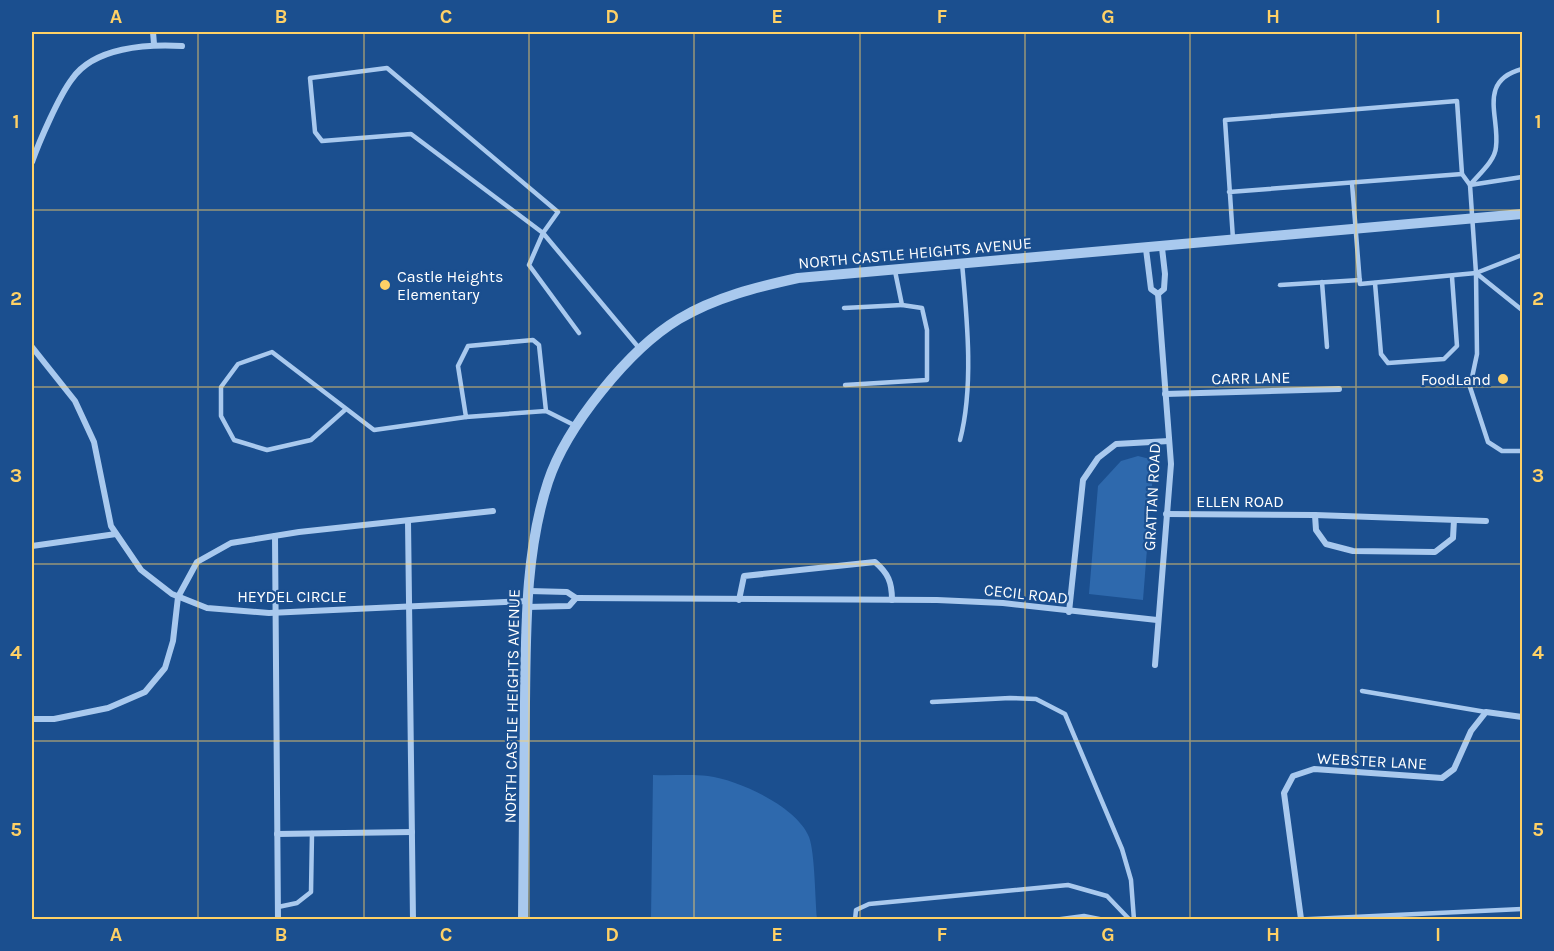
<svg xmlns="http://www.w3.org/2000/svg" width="1554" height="951" font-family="Karla,sans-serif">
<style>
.green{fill:#2e69ad}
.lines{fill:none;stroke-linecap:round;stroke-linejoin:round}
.service{stroke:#a9c9ee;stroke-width:4.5}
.minor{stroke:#a9c9ee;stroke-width:6}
.tertiary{stroke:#a9c9ee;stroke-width:10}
.grid{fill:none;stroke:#ffd166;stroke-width:1.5;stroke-opacity:0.55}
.poi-dot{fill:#ffd166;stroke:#1b4f8f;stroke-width:2}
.labels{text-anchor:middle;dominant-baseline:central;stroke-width:4.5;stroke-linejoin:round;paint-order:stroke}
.street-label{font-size:16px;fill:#fff;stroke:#1b4f8f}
.poi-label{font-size:16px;fill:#fff;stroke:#1b4f8f;text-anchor:start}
.neatline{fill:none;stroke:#ffd166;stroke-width:2}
.grid-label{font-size:20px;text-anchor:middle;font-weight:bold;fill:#ffd166}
</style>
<rect width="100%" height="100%" fill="#1b4f8f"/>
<g class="green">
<path d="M1138,456l16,4 -11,140 -54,-6 9,-108 23,-25z"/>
<path d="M653,775c18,1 37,-1 55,1 31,4 89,31 101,61 6,16 6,62 8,82h-166z"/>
</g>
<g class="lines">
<g class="service">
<path d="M1462,174l8,11c9,-11 25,-24 26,-38 4,-30 -19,-66 26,-78"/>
<path d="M1522,177l-52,8 6,88 1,81 -7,33 18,55 14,9h20"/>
<path d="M1352,183l8,101 116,-11 46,-18"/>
<path d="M1229,192l233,-18 -5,-73 -232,19 8,119"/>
<path d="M1476,273l46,37"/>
<path d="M1322,282l5,65"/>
<path d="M1375,283l6,71 7,9 56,-4 13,-13 -5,-69"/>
<path d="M1280,285l80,-5"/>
<path d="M844,308l58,-3"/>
<path d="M579,333l-50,-68 14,-32 15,-21 -171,-144 -77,10 5,54 7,9 89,-7 132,99 96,115"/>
<path d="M845,385l82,-5v-50l-5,-22 -20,-3 -7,-34"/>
<path d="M346,409l-35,31 -44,10 -33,-10 -13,-24v-29l17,-23 34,-12 102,78 92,-13"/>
<path d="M546,411l-80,6 -8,-51 10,-20 65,-6 6,5 7,66 30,15"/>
<path d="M960,440c14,-53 7,-122 2,-177"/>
<path d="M1362,691l124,21"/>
<path d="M932,702l78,-4 26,1 29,15 57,135 9,31 3,40"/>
<path d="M278,907l19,-4 14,-11 1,-59"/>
<path d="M855,920l1,-10 13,-6 199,-19 39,11 23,24"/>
<path d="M1054,920l30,-4 20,4"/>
<path d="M1290,920l232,-11"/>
</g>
<g class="minor">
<path d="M153,32l1,12"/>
<path d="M32,162c7,-20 27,-66 40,-83 22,-32 75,-35 110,-33"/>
<path d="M1146,249l5,40 7,5"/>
<path d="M1158,294l6,-5 1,-15 -3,-26"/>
<path d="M32,347l43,54 19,41 17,84 30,44 31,24 35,14 62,5 258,-12"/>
<path d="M1165,394l174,-5"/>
<path d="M1166,514l149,1 171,6"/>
<path d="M1315,515l1,15 10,14 27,7 82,1 18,-14 1,-18"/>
<path d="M408,521l5,399"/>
<path d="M275,536l3,384"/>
<path d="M32,546l84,-12"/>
<path d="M529,591l38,1 9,6"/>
<path d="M576,598l361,2 66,3 154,17"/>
<path d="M739,600l5,-24 131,-14c13,11 17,20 17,38"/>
<path d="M527,607l42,-1 7,-8"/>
<path d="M1069,612l14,-132 15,-22 18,-14 53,-3"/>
<path d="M1155,665l16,-201 -13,-170"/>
<path d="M32,719h22l54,-11 37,-16 20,-24 8,-27 5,-44 19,-35 34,-19 68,-11 194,-21"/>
<path d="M277,834l135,-2"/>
<path d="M1301,919l-17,-126 9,-17 21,-7 128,9 12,-9 17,-38 15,-19 36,5"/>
</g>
<path class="tertiary" d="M523,920c1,-73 1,-145 2,-218 1,-72 0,-150 23,-220 18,-55 81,-133 131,-163 37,-22 78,-32 119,-41l724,-64"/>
</g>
<path class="grid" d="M198,32v888M364,32v888M529,32v888M694,32v888M860,32v888M1025,32v888M1190,32v888M1356,32v888M32,210h1490M32,387h1490M32,564h1490M32,741h1490"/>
<g class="poi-dot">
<circle cx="385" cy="285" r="6"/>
<circle cx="1503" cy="379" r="6"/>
</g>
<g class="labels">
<g class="street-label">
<text transform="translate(915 253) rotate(-5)">NORTH CASTLE HEIGHTS AVENUE</text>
<text transform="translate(1251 378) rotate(-1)">CARR LANE</text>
<text transform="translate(1152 497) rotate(-87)">GRATTAN ROAD</text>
<text x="1240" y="501">ELLEN ROAD</text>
<text transform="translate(1026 594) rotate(6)">CECIL ROAD</text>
<text x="292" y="596">HEYDEL CIRCLE</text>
<text transform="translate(512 706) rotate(-89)">NORTH CASTLE HEIGHTS AVENUE</text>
<text transform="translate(1372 761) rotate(3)">WEBSTER LANE</text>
</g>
<g class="poi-label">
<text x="397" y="276">Castle Heights<tspan x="397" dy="18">Elementary</tspan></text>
<text x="1491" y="379" text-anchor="end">FoodLand</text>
</g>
</g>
<rect width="1554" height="951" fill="none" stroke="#1b4f8f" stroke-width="66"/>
<rect x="33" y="33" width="1488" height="885" class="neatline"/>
<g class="grid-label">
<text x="116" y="23">A</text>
<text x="281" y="23">B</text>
<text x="446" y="23">C</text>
<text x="612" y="23">D</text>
<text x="777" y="23">E</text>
<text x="942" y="23">F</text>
<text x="1108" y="23">G</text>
<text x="1273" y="23">H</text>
<text x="1438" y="23">I</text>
<text x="16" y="128">1</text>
<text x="1538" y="128">1</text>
<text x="16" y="305">2</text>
<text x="1538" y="305">2</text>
<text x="16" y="482">3</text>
<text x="1538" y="482">3</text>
<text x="16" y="659">4</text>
<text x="1538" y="659">4</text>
<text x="16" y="836">5</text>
<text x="1538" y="836">5</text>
<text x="116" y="941">A</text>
<text x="281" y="941">B</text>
<text x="446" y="941">C</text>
<text x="612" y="941">D</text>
<text x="777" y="941">E</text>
<text x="942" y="941">F</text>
<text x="1108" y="941">G</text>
<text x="1273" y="941">H</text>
<text x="1438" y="941">I</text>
</g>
</svg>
